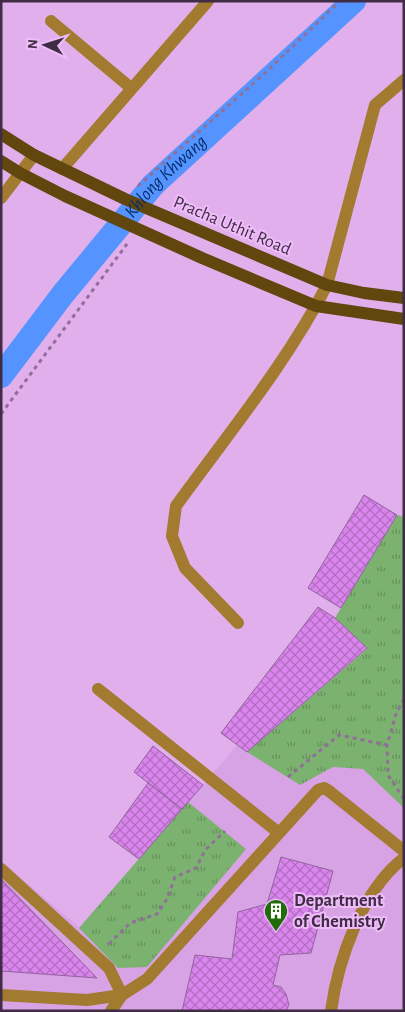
<svg xmlns="http://www.w3.org/2000/svg" width="405" height="1012" font-family="'Alegreya Sans',sans-serif">
<style>
.built{fill:#d8a3e4}
.park{fill:url(#park-tufts)}
.lines{fill:none;stroke-linecap:round;stroke-linejoin:round}
.canal{stroke:#5594fe;stroke-width:24}
.building{fill:url(#building-cross-hatch);stroke:#91649c}
.path{stroke:#916f99;stroke-width:3;stroke-dasharray:4 4;stroke-linecap:butt}
.minor{stroke:#a27a30;stroke-width:12}
.major{stroke:#61460e;stroke-width:12}
.labels{text-anchor:middle;dominant-baseline:central;stroke-width:4;stroke-linejoin:round;paint-order:stroke}
.street-label{font-size:18px;fill:#402d45;stroke:#eebdf9}
.poi-label{font-size:18px;font-weight:bold;fill:#402d45;stroke:#eebdf9;text-anchor:start}
.water-label{font-size:19px;font-style:italic;fill:#052e6e;stroke:#eebdf9}
</style>
<defs>
<pattern id="park-tufts" width="24" height="20" patternUnits="userSpaceOnUse" patternTransform="scale(1.25)"><rect width="24" height="20" fill="#7bb26f"/><path d="M3 7l-1-3M5 7V3M7 7l1-3M15 17l-1-3M17 17v-4M19 17l1-3" fill="none" stroke="#66915d"/></pattern>
<pattern id="building-cross-hatch" width="8" height="8" patternUnits="userSpaceOnUse" patternTransform="scale(1.25)"><rect width="8" height="8" fill="#da85ed"/><path d="M0 0l8 8M0 8l8-8" fill="none" stroke="#b26dc2"/></pattern>
</defs>
<rect width="100%" height="100%" fill="#e1b0ec"/>
<path class="built" d="M397,515l7,2v494h-403v-150l79,67 157,-183 10,7 120,-103 -32,-31z"/>
<g class="park">
<path d="M397,515l7,2v291l-41,-39 -30,-2 -33,18 -53,-33 120,-103 -32,-31z"/>
<path d="M188,802l58,47 -99,118 -29,1 -39,-40z"/>
</g>
<g class="lines">
<path class="canal" id="s1" d="M1,376l62,-82 90,-109 201,-184"/>
</g>
<g class="building">
<path d="M364,495l33,20 -56,93 -33,-20z"/>
<path d="M318,607l17,11 32,30 -120,104 -26,-19z"/>
<path d="M153,746l50,39 -21,24 -48,-37z"/>
<path d="M148,783l34,26 -43,50 -30,-22z"/>
<path d="M281,857l52,14 -22,82 -31,2 -7,30 8,2 5,7 3,11 -3,6h-104l13,-56 37,4 6,-47 29,-8z"/>
<path d="M1,879l96,99 -96,-7z"/>
</g>
<g class="lines">
<g class="path">
<path d="M138,186l127,-113 75,-72"/>
<path d="M1,414l126,-170"/>
<path d="M404,699l-8,15 -9,31 1,30 16,24"/>
<path d="M288,777l51,-42 48,10"/>
<path d="M109,944l21,-21 27,-9 10,-15 8,-22 21,-9 9,-18 20,-19"/>
</g>
<g class="minor">
<path d="M51,21l80,67"/>
<path d="M62,169l146,-168"/>
<path d="M1,198l33,-43"/>
<path d="M238,623l-53,-55 -13,-32 4,-30c52,-72 110,-142 151,-221l48,-180 29,-25"/>
<path d="M98,689l181,144"/>
<path d="M1,869l108,99 13,27 -11,16"/>
<path d="M1,995l86,5 35,-5 25,-16 171,-189 6,-2 5,3 75,60"/>
<path d="M331,1011c7,-51 31,-121 73,-153"/>
</g>
<g class="major">
<path d="M1,134l33,21 91,44 202,86 37,8 40,5"/>
<path d="M1,161l19,12 45,23 137,62 114,48 88,13"/>
</g>
</g>
<defs>
<g id="building-pin" transform="scale(1.25)"><path d="M0 17L-7.5 6A9.5 9.5 0 1 1 7.5 6Z" fill="#226b09" stroke="#eebdf9"/><path d="M-4-6H4V6H1V3H-1V6H-4ZM-2.5-4.3h1.7v1.8h-1.7ZM.8-4.3h1.7v1.8H.8ZM-2.5-1h1.7V.8h-1.7ZM.8-1h1.7V.8H.8Z" fill="#fff"/></g>
</defs>
<g fill-rule="evenodd">
<use href="#building-pin" x="276" y="911"/>
</g>
<g class="labels">
<g class="street-label">
<text transform="translate(232 226) rotate(23)">Pracha Uthit Road</text>
</g>
<g class="poi-label">
<text x="294" y="901">Department<tspan x="294" dy="21">of Chemistry</tspan></text>
</g>
<g class="water-label">
<text stroke="none"><textPath href="#s1" startOffset="259">Khlong Khwang</textPath></text>
</g>
</g>
<rect width="405" height="1012" fill="none" stroke="#402d45" stroke-width="5"/>
<g transform="translate(45 45) rotate(274)" stroke="#eebdf9" stroke-width="4" paint-order="stroke">
<path d="M0-4L9 19L0 12L-9 19Z" fill="#402d45"/>
<text y="-8" font-size="14" font-weight="bold" text-anchor="middle" fill="#402d45">N</text>
</g>
</svg>
